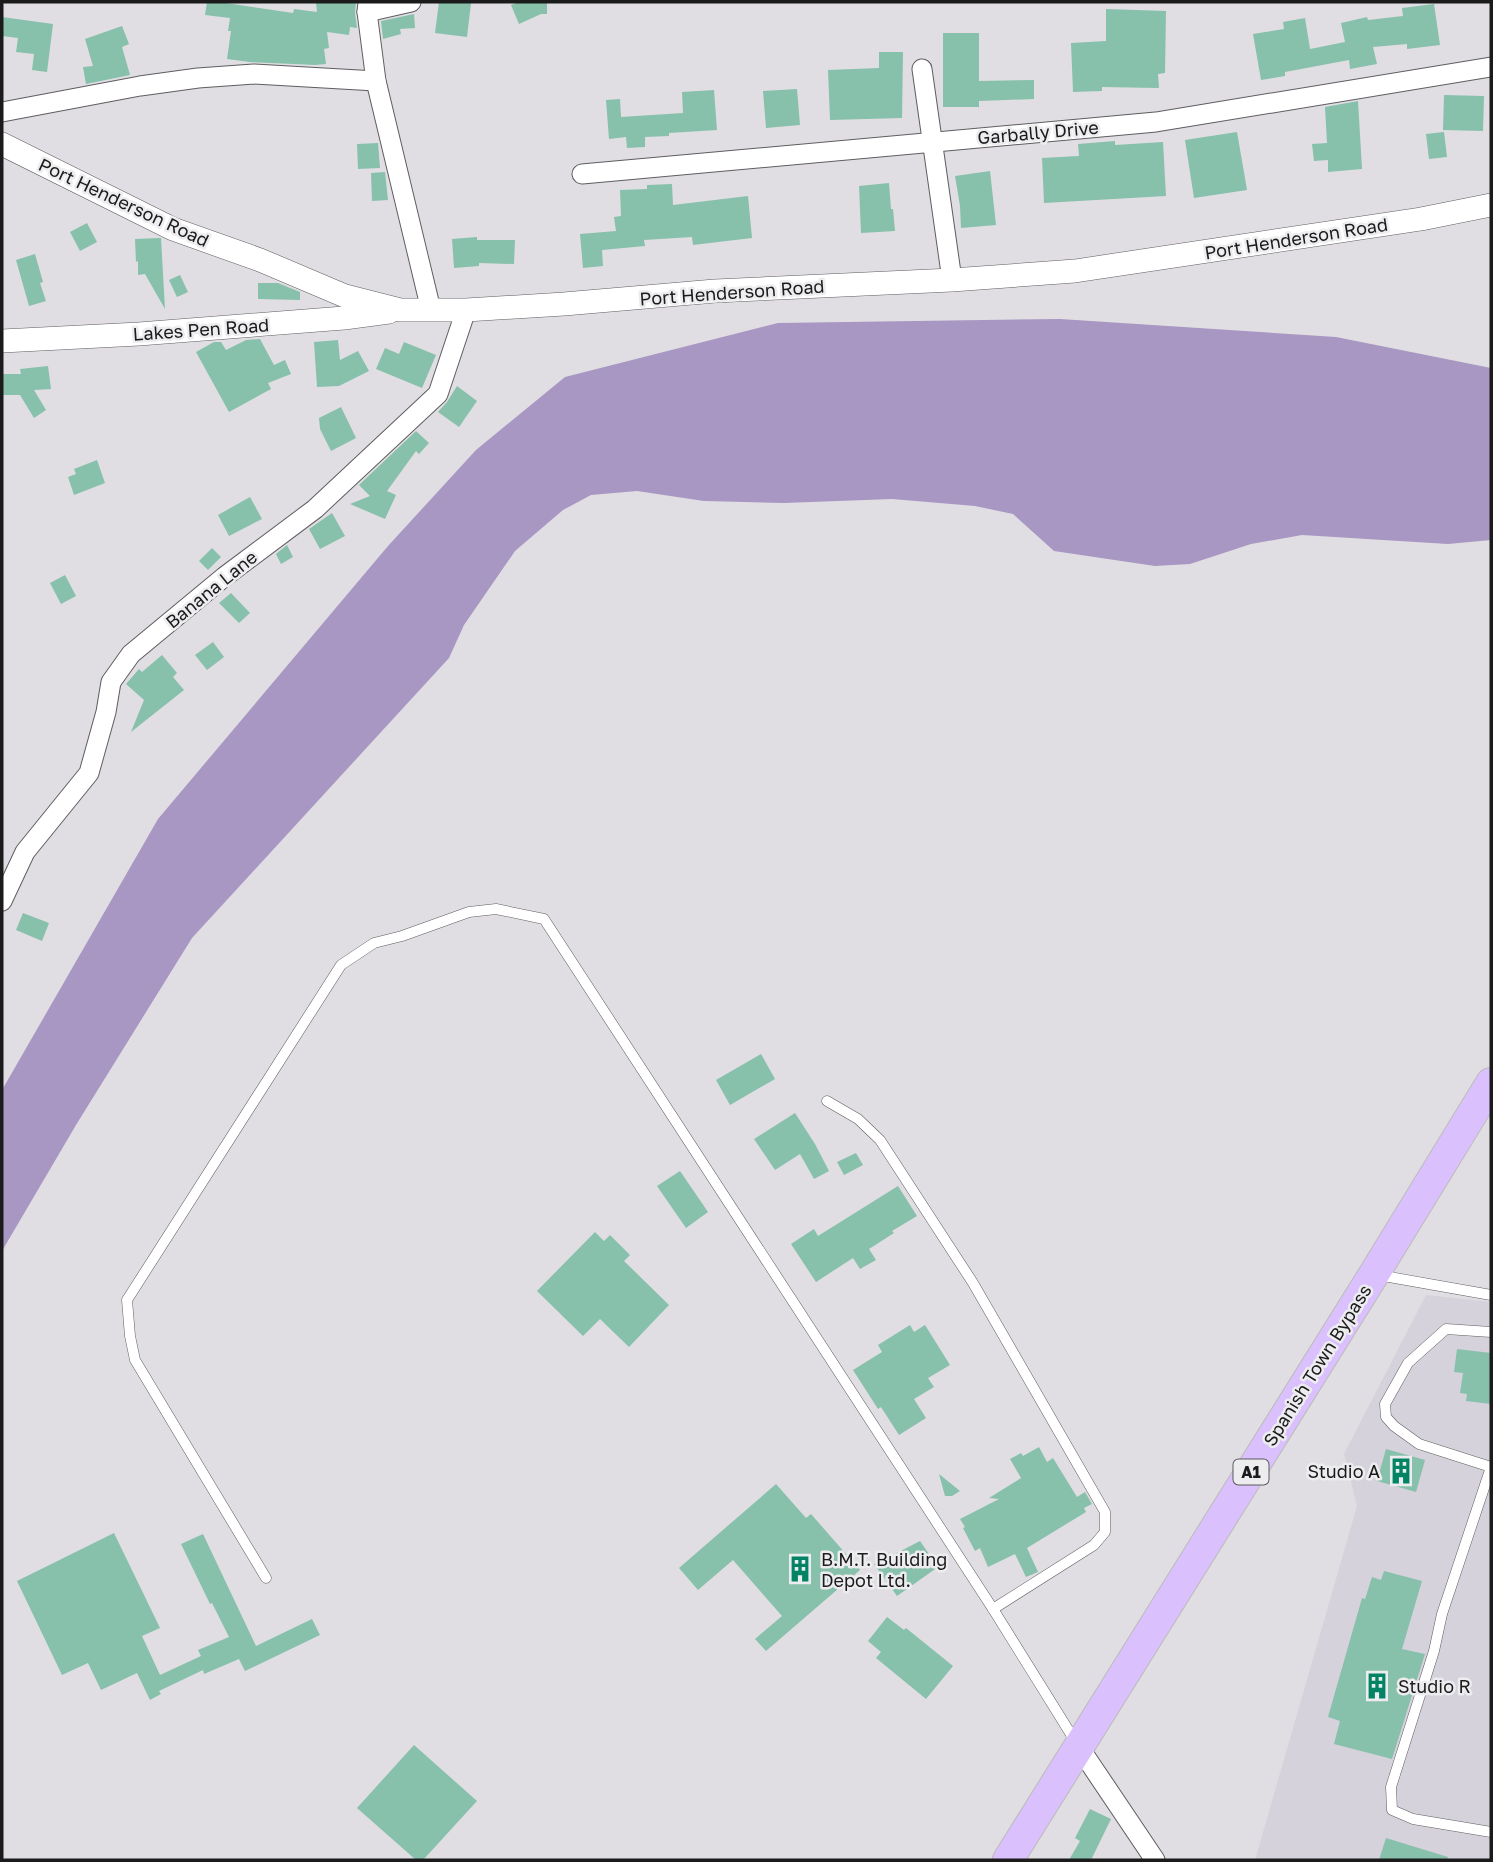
<svg xmlns="http://www.w3.org/2000/svg" width="1493" height="1862" font-family="'Golos Text',sans-serif">
<style>
.built{fill:#d6d2dc}
.water{fill:#a896c3}
.building{fill:#87c0ab}
.lines{fill:none;stroke-linecap:round;stroke-linejoin:round}
.service-casing{stroke:#5e5d60;stroke-width:11}
.minor-casing{stroke:#5e5d60;stroke-width:21}
.tertiary-casing{stroke:#5e5d60;stroke-width:24}
.primary-casing{stroke:#bbb;stroke-width:32}
.service{stroke:#fff;stroke-width:10}
.minor{stroke:#fff;stroke-width:19}
.tertiary{stroke:#fff;stroke-width:23}
.primary{stroke:#dac0fd;stroke-width:30}
.labels{text-anchor:middle;dominant-baseline:central;stroke-width:5;stroke-linejoin:round;paint-order:stroke}
.shield{fill:#edecef;stroke:#5a5a5b;stroke-width:2}
.shield-label{font-size:16px;font-weight:bold;fill:#1b1b1c}
.street-label{font-size:18px;fill:#1b1b1c;stroke:#edecef}
.poi-label{font-size:18px;fill:#1b1b1c;stroke:#edecef;text-anchor:start}
</style>
<rect width="100%" height="100%" fill="#e0dee2"/>
<path class="built" d="M1426,1295l65,7v558h-236l102,-354 -13,-52z"/>
<path class="water" d="M1060,319l276,18 155,31v172l-43,4 -146,-9 -51,9 -61,20 -35,2 -101,-15 -41,-37 -38,-8 -83,-7 -108,4 -80,-2 -67,-10 -46,4 -28,15 -48,41 -51,74 -15,33 -257,280 -116,187 -74,126v-161l156,-271 230,-273 88,-96 89,-73 213,-54z"/>
<g class="building">
<path d="M207,2h19v1l67,10 1,-4 23,3 -1,-10h40l-1,11 2,15 -7,-1 -1,8 -22,-3 2,16 -5,1 2,15 -11,1 -65,-3 -23,-3 4,-28h-3l2,-13 -25,-3z"/>
<path d="M439,2l32,1 -4,34 -32,-4z"/>
<path d="M519,2h28v12h-6l-22,10 -8,-19z"/>
<path d="M1434,4l6,41 -33,4v-5l-34,3 4,17 -27,5 -1,-9 -64,12v4l-24,4 -8,-46 31,-5 -1,-7 22,-4 5,31 35,-7 -4,-19 26,-6 1,3 35,-4 -1,-8z"/>
<path d="M1106,9l60,2 -1,62 -7,1 1,14 -57,-1v4l-29,1 -2,-49 35,-2z"/>
<path d="M414,14l1,14 -15,1 1,5 -18,5 -2,-18z"/>
<path d="M2,17l51,7 -6,48 -15,-2 2,-16 -18,-2 2,-14 -16,-2z"/>
<path d="M122,26l7,18 -7,3 8,28 -44,9 -3,-17 10,-1 -8,-27z"/>
<path d="M943,33h36v48l55,-1v19l-55,2v6h-36z"/>
<path d="M879,52h24l-1,66 -72,2 -2,-50 51,-2z"/>
<path d="M797,89l3,36 -34,3 -3,-37z"/>
<path d="M714,90l3,40 -48,3v3l-24,1v10l-18,1 -1,-11 -17,2 -3,-39 14,-1 1,18 62,-4 -1,-21z"/>
<path d="M1444,95l40,1 -1,35 -40,-1z"/>
<path d="M1358,101l4,68 -34,3v-12l-14,1 -2,-17 15,-1 -2,-36z"/>
<path d="M1237,132l10,58 -53,8 -9,-58z"/>
<path d="M1444,132l3,25 -18,2 -3,-25z"/>
<path d="M1115,141v4l48,-3 3,54 -122,7 -2,-45 37,-2 -1,-12z"/>
<path d="M378,143l2,25 -22,1 -1,-25z"/>
<path d="M990,171l6,54 -35,3 -1,-22 -5,-30z"/>
<path d="M385,172l3,28 -16,1 -1,-28z"/>
<path d="M889,183l2,26h2l2,22 -34,2 -2,-47z"/>
<path d="M672,184l1,21 75,-9 4,42 -59,7 -1,-8 -48,3 1,6 -43,4 1,16 -20,2 -3,-34 36,-3 -2,-14 7,-1 -1,-26 27,-1v-4z"/>
<path d="M87,223l10,19 -17,9 -10,-19z"/>
<path d="M477,237v3h38l-1,24 -35,-1v3l-25,2 -2,-29z"/>
<path d="M159,238h2l4,71 -20,-35 -7,1v-14l-2,1 -1,-23z"/>
<path d="M35,254l8,28 -3,1 6,18 -17,5 -13,-46z"/>
<path d="M180,275l8,17 -11,5 -8,-17z"/>
<path d="M258,283h20l22,9v8l-42,-1z"/>
<path d="M260,339l14,26 11,-5 6,14 -23,9 3,6 -42,23 -33,-60 18,-10h7l5,8 20,-10z"/>
<path d="M338,340l2,20 18,-9 11,20 -30,15 -22,1 -3,-45z"/>
<path d="M404,342l32,13 -14,33 -46,-19 9,-21 14,6z"/>
<path d="M48,366l3,23 -17,1 12,20 -12,8 -14,-23h-18v-21h19l-1,-5z"/>
<path d="M457,386l20,15 -18,26 -21,-15 9,-10z"/>
<path d="M341,407l15,31 -25,13 -11,-22 -1,-11z"/>
<path d="M416,431l13,12 -10,11 -3,-3 -29,40 9,4 -11,24 -35,-15 20,-8 -11,-11z"/>
<path d="M97,460l8,23 -31,12 -6,-18 8,-3 -2,-5z"/>
<path d="M250,497l12,22 -33,17 -11,-21z"/>
<path d="M332,513l13,23 -25,13 -11,-20z"/>
<path d="M287,545l6,12 -12,7 -5,-10z"/>
<path d="M212,548l9,9 -13,13 -9,-9z"/>
<path d="M65,575l11,21 -15,8 -11,-21z"/>
<path d="M231,593l19,20 -11,10 -20,-20z"/>
<path d="M213,642l11,15 -17,13 -12,-15z"/>
<path d="M162,655l15,18 -4,4 11,13 -53,42 13,-32 -18,-16 13,-15 3,3z"/>
<path d="M23,913l26,10 -7,18 -26,-11z"/>
<path d="M761,1054l14,25 -45,26 -14,-25z"/>
<path d="M795,1113l20,31 14,27 -15,8 -14,-25 -25,16 -21,-31z"/>
<path d="M856,1153l7,12 -19,10 -7,-13z"/>
<path d="M680,1171l28,41 -22,16 -29,-42z"/>
<path d="M898,1186l19,30 -25,15 2,2 -25,16 7,11 -16,9 -7,-11 -37,24 -25,-38 23,-15 4,7z"/>
<path d="M595,1232l9,9 6,-6 20,20 -6,6 45,44 -40,42 -29,-28 -17,17 -46,-45z"/>
<path d="M910,1325l4,7 11,-7 25,40 -22,13 6,9 -20,12 12,19 -27,17 -18,-28 -3,2 -25,-39 29,-18 -4,-7z"/>
<path d="M1457,1349l34,4v51l-25,-3 1,-7 -7,-1 3,-20 -9,-1z"/>
<path d="M1039,1447l8,15 6,-4 24,39 8,-5 7,12 -8,4 2,4 -59,36 11,24 -12,5 -11,-23 -27,13 -8,-19 -5,3 -12,-23 2,-1 -5,-8 39,-20 -10,-1 32,-20 -11,-19 11,-6 2,3z"/>
<path d="M1386,1449l39,11 -9,32 -39,-11z"/>
<path d="M939,1474l21,17 -8,5h-7z"/>
<path d="M776,1484l30,34 5,-4 49,56 -94,81 -11,-12 27,-23 -49,-56 -35,30 -19,-22z"/>
<path d="M114,1533l46,95 -18,8 18,39 41,-19 -3,-6 31,-13 -17,-34 -2,1 -29,-60 22,-10 53,112 56,-27 8,16 -75,36 -6,-12 -35,15 -1,-4 -44,21 2,3 -11,6 -13,-27 -36,17 -13,-27 -26,12 -45,-94z"/>
<path d="M920,1541l18,26 -41,29 -23,-32 15,-11 2,3z"/>
<path d="M1384,1571l38,10 -20,68 23,5 -33,105 -58,-15 6,-23 -12,-4 34,-119 3,1 7,-22 9,3z"/>
<path d="M887,1617l17,13 2,-2 47,38 -27,33 -50,-41 5,-6 -13,-11z"/>
<path d="M414,1745l63,56 -54,59h-7l-59,-52z"/>
<path d="M1090,1809l21,10 -20,41h-22l11,-19 -5,-3z"/>
<path d="M1386,1838l62,19 -1,3h-68z"/>
</g>
<g class="lines">
<g class="service-casing">
<g id="service">
<path d="M827,1101l31,18 22,21 93,143 132,229v20l-11,13 -101,64"/>
<path d="M1378,1275l113,20"/>
<path d="M1491,1332l-45,-3 -38,34 -23,41 1,13 8,9 25,18 72,23"/>
<path d="M1491,1467l-49,147 -8,37 -43,136 1,23 21,9 78,13"/>
<path d="M266,1578l-131,-218 -5,-24 -3,-36 214,-335 33,-22 28,-7 67,-24 27,-3 48,10 449,690 84,135"/>
</g>
</g>
<g class="minor-casing">
<g id="minor">
<path d="M368,2l-1,10 9,69 55,229"/>
<path d="M367,12l44,-10"/>
<path d="M922,69l30,211"/>
<path d="M2,112l138,-26 58,-8 56,-4 122,7"/>
<path d="M582,174l574,-52 335,-55"/>
<path d="M2,901l23,-49 64,-79 17,-61 5,-30 20,-28 93,-77 91,-68 123,-115 28,-84"/>
<path d="M1079,1747l76,113"/>
</g>
</g>
<g class="tertiary-casing">
<g id="tertiary">
<path d="M2,144l171,85 87,31 85,36 55,14h66l98,-6 151,-13 237,-11 123,-9 346,-52 70,-14"/>
<path d="M2,341l137,-7 205,-16 45,-6"/>
</g>
</g>
<g class="primary-casing">
<path id="primary" d="M1008,1860l366,-586 117,-191"/>
</g>
<use href="#service" class="service"/>
<use href="#minor" class="minor"/>
<use href="#tertiary" class="tertiary"/>
<use href="#primary" class="primary"/>
</g>
<defs>
<g id="building-bare" transform="scale(2.1)"><path d="M-4-6H4V6H1V3H-1V6H-4ZM-2.5-4.3h1.7v1.8h-1.7ZM.8-4.3h1.7v1.8H.8ZM-2.5-1h1.7V.8h-1.7ZM.8-1h1.7V.8H.8Z" fill="#018364" stroke="#edecef" stroke-width="2.5" paint-order="stroke"/></g>
</defs>
<g fill-rule="evenodd">
<use href="#building-bare" x="1401" y="1471"/>
<use href="#building-bare" x="800" y="1569"/>
<use href="#building-bare" x="1377" y="1686"/>
</g>
<g class="labels">
<rect class="shield" x="1233.5" y="1459.5" width="35" height="25" rx="5"/>
<g class="shield-label">
<text x="1251" y="1472">A1</text>
</g>
<g class="street-label">
<text transform="translate(1038 132) rotate(-5)">Garbally Drive</text>
<text transform="translate(124 202) rotate(25)">Port Henderson Road</text>
<text transform="translate(1296 238) rotate(-9)">Port Henderson Road</text>
<text transform="translate(732 292) rotate(-4)">Port Henderson Road</text>
<text transform="translate(201 329) rotate(-4)">Lakes Pen Road</text>
<text transform="translate(211 589) rotate(-39)">Banana Lane</text>
<text transform="translate(1317 1365) rotate(-58)">Spanish Town Bypass</text>
</g>
<g class="poi-label">
<text x="1380" y="1471" text-anchor="end">Studio A</text>
<text x="821" y="1559">B.M.T. Building<tspan x="821" dy="21">Depot Ltd.</tspan></text>
<text x="1398" y="1686">Studio R</text>
</g>
</g>
<rect width="1493" height="1862" fill="none" stroke="#1b1b1c" stroke-width="7"/>
</svg>
